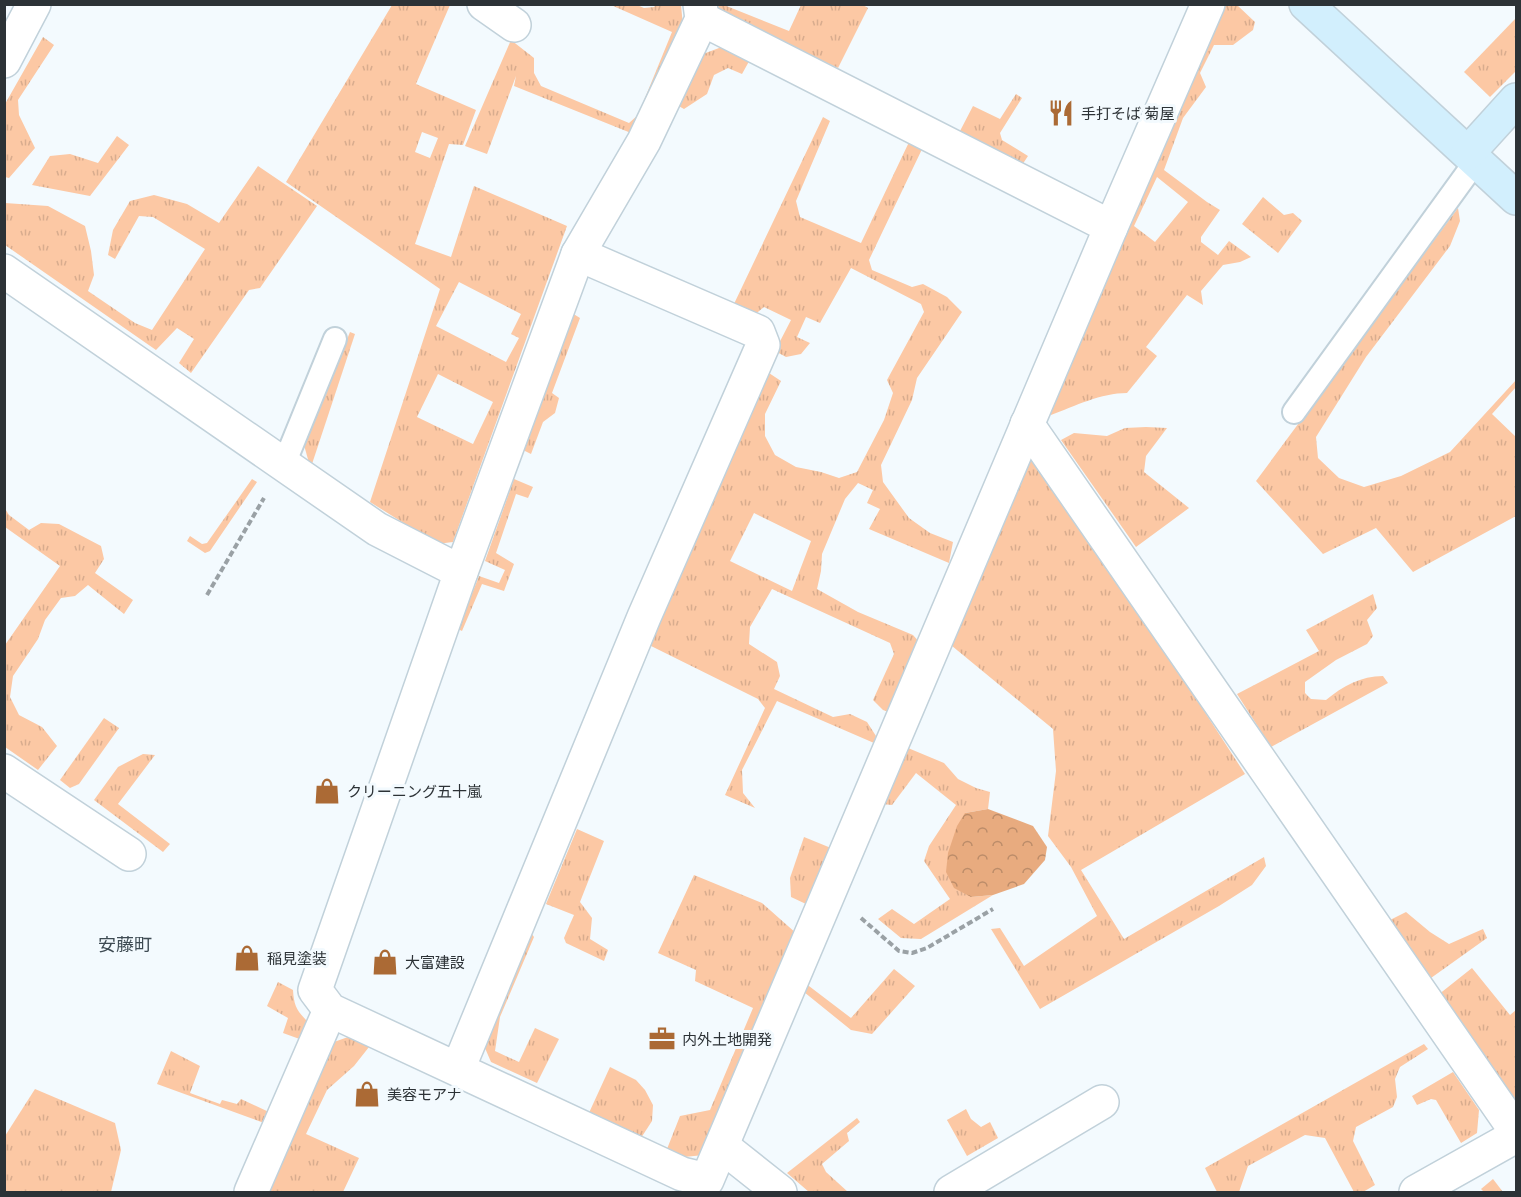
<svg xmlns="http://www.w3.org/2000/svg" width="1521" height="1197" font-family="'IBM Plex Sans','Noto Sans JP',sans-serif">
<style>
.grass{fill:url(#grass-tufts);fill-rule:evenodd}
.forest{fill:url(#forest-crowns)}
.lines{fill:none;stroke-linecap:round;stroke-linejoin:round}
.lane-casing{stroke:#c1d1da;stroke-width:26}
.street-casing{stroke:#c1d1da;stroke-width:36}
.secondary-casing{stroke:#c1d1da;stroke-width:36}
.path{stroke:#9aa1a5;stroke-width:4;stroke-dasharray:6 3;stroke-linecap:butt}
.lane{stroke:#fff;stroke-width:22}
.street{stroke:#fff;stroke-width:33}
.secondary{stroke:#d2effd;stroke-width:33}
.labels{text-anchor:middle;dominant-baseline:central;stroke-width:6;stroke-linejoin:round;paint-order:stroke}
.poi-label{font-size:15px;fill:#2c3236;stroke:#f3fafe;text-anchor:start}
.quarter-label{font-size:18px;fill:#3e4b53;stroke:#f3fafe}
</style>
<defs>
<pattern id="grass-tufts" width="24" height="20" patternUnits="userSpaceOnUse" patternTransform="scale(1.5)"><rect width="24" height="20" fill="#fcc8a4"/><path d="M3 7l-1-3M5 7V3M7 7l1-3M15 17l-1-3M17 17v-4M19 17l1-3" fill="none" stroke="#d8ac8e"/></pattern>
<pattern id="forest-crowns" width="20" height="18" patternUnits="userSpaceOnUse" patternTransform="scale(1.5)"><rect width="20" height="18" fill="#e8ab7f"/><path d="M2 6a3 3 0 1 1 6 0M12 15a3 3 0 1 1 6 0" fill="none" stroke="#bc8c69"/></pattern>
</defs>
<rect width="100%" height="100%" fill="#f3fafe"/>
<g class="grass">
<path d="M1223,4l14,1 18,17 -2,8 -20,15h-19l-14,28 6,14 -23,31 -19,52 43,32 13,8 -19,27v5l17,13 11,-14 22,16 -11,5 -17,3 -22,26 2,14 -16,-10 -41,52 11,9 -30,37c-26,0 -52,13 -76,22l-2,-14zM1157,177l31,25 -33,40 -21,-16z"/>
<path d="M392,5h58l-34,79 60,26 -13,35 -14,-1 -34,100 36,13 23,-71 93,40 -114,316 -16,2 -67,-42 70,-213 -154,-107zM422,132l16,6 -8,20 -15,-6zM459,282l62,32 -10,20 8,4 -13,24 -70,-36zM438,374l55,28 -20,42 -56,-27z"/>
<path d="M611,5h26l7,3 10,-1 2,-2h25l2,21 -52,107 -117,-47 2,-10 -29,78 -22,-8 46,-106 23,18v15l7,13 88,37 9,-8 34,-83z"/>
<path d="M719,5h5l65,26 12,-26h62l5,3 -30,60 -122,-57z"/>
<path d="M1516,18v53l-26,26 -26,-25z"/>
<path d="M43,37l11,8 -36,55 1,15 16,33 -26,30 -4,-1v-73z"/>
<path d="M727,45l25,11 -10,18 -14,-6 -14,7 -7,19 -23,15 -9,-5 28,-50z"/>
<path d="M1016,94l6,4 -22,35 2,7 26,16 -6,9 -62,-34 13,-25 27,13z"/>
<path d="M823,117l7,4 -34,80 4,16 61,26 49,-103 14,5 -55,115 3,10 40,17 11,-3 24,13 15,15 -45,66 -5,22 -31,65 2,17 26,36 21,15 23,9 -4,21 -80,-34 11,-20 -13,-6 6,-13 -15,-7 -13,16 -23,55 -1,17 -4,18 41,23 55,23 8,9 -30,69 -8,-3 -10,-10 21,-46 -4,-11 -118,-54 -22,38 -1,17 28,18 3,14 -6,13 59,28 17,-3 17,8 9,14 -2,7 -97,-42 -35,69 1,23 12,15 -30,-13 40,-87 -7,-9 -111,-55 119,-273 15,10 -16,33v22l10,19 21,12 25,5 18,6 18,-6 27,-52 9,-27 -6,-13 37,-68 -3,-8 -70,-36 -31,55 -14,-6 -9,20 13,6 -9,11 -15,3 -11,-6 16,-31 -27,-13 -11,9 -20,-10zM754,513l57,28 -19,50 -62,-30z"/>
<path d="M117,136l12,9 -39,51 -58,-11 18,-29 20,-2 28,9z"/>
<path d="M258,166l59,40 -57,82 -11,2 -58,83 -12,-10 15,-24 -17,-11 -21,22 -151,-105v-42l43,3 37,20 6,25 3,24 -6,16 47,32 17,7 53,-81 -52,-32 -14,-1 -24,43 -7,-4 5,-25 17,-29 24,-6 33,9 32,19z"/>
<path d="M1263,197l21,18 9,-2 9,8 -24,32 -36,-29z"/>
<path d="M1458,208l2,13 -10,25 -84,111 -50,80 2,21 21,20 25,9 37,-11 49,-24 66,-72v7l-24,27 24,23v79l-103,56 -37,-44 -53,26 -67,-73z"/>
<path d="M572,313l8,5 -28,75 7,5 -4,15 -12,9 -12,32 -10,-5z"/>
<path d="M350,332l5,2 -43,130 -3,-1 -5,-18z"/>
<path d="M1146,427l21,1 -21,28 -2,16 45,36 -53,39 -75,-107 13,-7 33,3 18,-8z"/>
<path d="M1026,450h9l210,324 -164,96 43,69 140,-82 2,9 -14,19 -33,21 -179,103 -49,-80 9,-1 24,38 73,-50 -26,-49 -23,-31 8,-65 -3,-42 -107,-88z"/>
<path d="M252,479l5,3 -47,69 -5,2 -18,-12 3,-5 12,8 5,-1z"/>
<path d="M514,479l19,8 -5,11 -12,-4 -20,59 18,11 -10,27 -22,-7 -20,47 -4,-2 21,-53 20,7 6,-13 -20,-9z"/>
<path d="M4,507l5,8 20,15 12,-7 18,1 42,22 3,13 -9,14 38,27 -9,14 -36,-29 -13,11 -14,2 -16,22 -7,19 -25,37 -3,21 9,18 23,12 15,19 -19,24 -33,-23v-102l55,-79 -55,-39z"/>
<path d="M1373,594l4,14 -10,12 6,16 -6,8 -31,16 -31,22v11l6,6 15,1c17,-14 35,-24 57,-24l5,7 -117,64 -34,-53 82,-43 -13,-21z"/>
<path d="M104,718l15,10 -40,56 -9,4 -10,-8z"/>
<path d="M908,748l36,15 14,16 18,9 14,4 -2,17 -23,4 6,84 22,-2 -72,44 -20,-1 -23,-19 14,-10 22,15 36,-25 -26,-38 5,-15 27,-41 -40,-32 -24,32 -10,-1z"/>
<path d="M143,754l12,1 -37,49 52,40 -7,8 -69,-52 24,-33z"/>
<path d="M577,829l27,12 -24,61 12,16 -2,21 18,11 -4,11 -38,-18 -2,-5 10,-23 -28,-11z"/>
<path d="M804,837l27,11 -25,56 -15,-7 -1,-19z"/>
<path d="M694,875l68,28 35,31 -93,221 -20,2 -17,-8 13,-33 30,-6 43,-102 -58,-27 1,-11 -38,-17z"/>
<path d="M1406,912l24,20 19,12 34,-15 4,9 -56,40 -43,-57z"/>
<path d="M531,933l3,4 -34,80 -5,34 24,11 16,-34 24,11 -22,44 -46,-21 -9,-21z"/>
<path d="M1472,968l38,47 6,-5v95l-78,-110z"/>
<path d="M894,969l21,17 -43,48 -21,-4 -47,-38 1,-9 46,35z"/>
<path d="M278,982l15,8c1,17 4,21 17,34l-5,17 -22,-8 5,-15 -21,-12z"/>
<path d="M348,1037l21,10 -15,19 -27,24 -21,44 53,24 -16,34h-75l66,-150z"/>
<path d="M1424,1044l4,5 -28,18 -5,12 2,18 -4,10 -37,20 -3,14 22,44 -12,7h-9l-29,-54 -20,-3 -57,31 -9,26h-22l-12,-24z"/>
<path d="M171,1051l29,15 -10,27 30,11 2,-4 15,4 4,-5 30,14 -7,10 -107,-39z"/>
<path d="M610,1067l26,13 9,10 8,15 -1,16 -11,17 -53,-23z"/>
<path d="M1453,1072l26,38 -2,23 -16,10 -25,-43 -5,-1 -14,6 -5,-9z"/>
<path d="M35,1089l80,34 6,27 -10,42h-106v-56z"/>
<path d="M966,1109l5,10 10,8 9,-5 8,16 -31,18 -20,-36z"/>
<path d="M857,1118l3,4 -13,11 2,8 -27,23 4,8 22,20h-39l-22,-19z"/>
<path d="M1493,1179l10,13h-19l-3,-3z"/>
</g>
<path class="forest" d="M988,809l45,17 14,21 -2,13 -21,24 -31,11 -22,2 -17,-9 -8,-16 2,-19 9,-27 8,-13z"/>
<g class="lines">
<g class="lane-casing">
<g id="lane">
<path d="M1294,412l182,-251"/>
<path d="M284,464l51,-125"/>
</g>
</g>
<g class="street-casing">
<g id="street">
<path d="M484,4l30,21"/>
<path d="M700,4l2,15 -58,122 -66,113 -117,318 -146,418 15,20 352,164 25,6 404,-953 97,-223"/>
<path d="M702,19l409,208"/>
<path d="M4,61l30,-57"/>
<path d="M4,271l373,258 84,43"/>
<path d="M1027,424l489,707"/>
<path d="M4,771l125,83"/>
<path d="M458,1069l186,-452 119,-272 -5,-13 -180,-78"/>
<path d="M722,1146l58,46"/>
<path d="M251,1192l79,-182"/>
<path d="M951,1192l151,-90"/>
<path d="M1416,1192l100,-56"/>
</g>
</g>
<g class="secondary-casing">
<g id="secondary">
<path d="M1306,4l210,194"/>
<path d="M1468,153l48,-53"/>
</g>
</g>
<g class="path">
<path d="M207,595l57,-97"/>
<path d="M861,918l38,33 13,2 15,-5 66,-39"/>
</g>
<use href="#lane" class="lane"/>
<use href="#street" class="street"/>
<use href="#secondary" class="secondary"/>
</g>
<defs>
<g id="restaurant-bare" transform="scale(2.07)"><path d="M-5-6h1v4h1v-4h1v4h1v-4h1v5L-1.5 .5V6h-2V.5L-5-1ZM5-6V6H3V1.5H1.5Q1.5-4 5-6Z" fill="#ab6a35" stroke="#f3fafe" stroke-width="2.5" paint-order="stroke"/></g>
<g id="shop-bare" transform="scale(2.07)"><path d="M-5-2.5h2.3a2.7 3.5 0 0 1 5.4 0H5L5.5 6h-11ZM-1.5-2.5h3a1.5 2.3 0 0 0-3 0Z" fill="#ab6a35" stroke="#f3fafe" stroke-width="2.5" paint-order="stroke"/></g>
<g id="office-bare" transform="scale(2.07)"><path d="M-6-3h4V-5.5h4V-3h4V5H-6ZM-1-4.5V-3h2v-1.5ZM-6 0V1H6V0Z" fill="#ab6a35" stroke="#f3fafe" stroke-width="2.5" paint-order="stroke"/></g>
</defs>
<g fill-rule="evenodd">
<use href="#restaurant-bare" x="1061" y="113"/>
<use href="#shop-bare" x="327" y="791"/>
<use href="#shop-bare" x="247" y="958"/>
<use href="#shop-bare" x="385" y="962"/>
<use href="#office-bare" x="662" y="1039"/>
<use href="#shop-bare" x="367" y="1094"/>
</g>
<g class="labels">
<g class="poi-label">
<text x="1081" y="113">手打そば 菊屋</text>
<text x="347" y="791">クリーニング五十嵐</text>
<text x="267" y="958">稲見塗装</text>
<text x="405" y="962">大富建設</text>
<text x="682" y="1039">内外土地開発</text>
<text x="387" y="1094">美容モアナ</text>
</g>
<g class="quarter-label">
<text x="125" y="944">安藤町</text>
</g>
</g>
<rect width="1521" height="1197" fill="none" stroke="#2c3236" stroke-width="12"/>
</svg>
